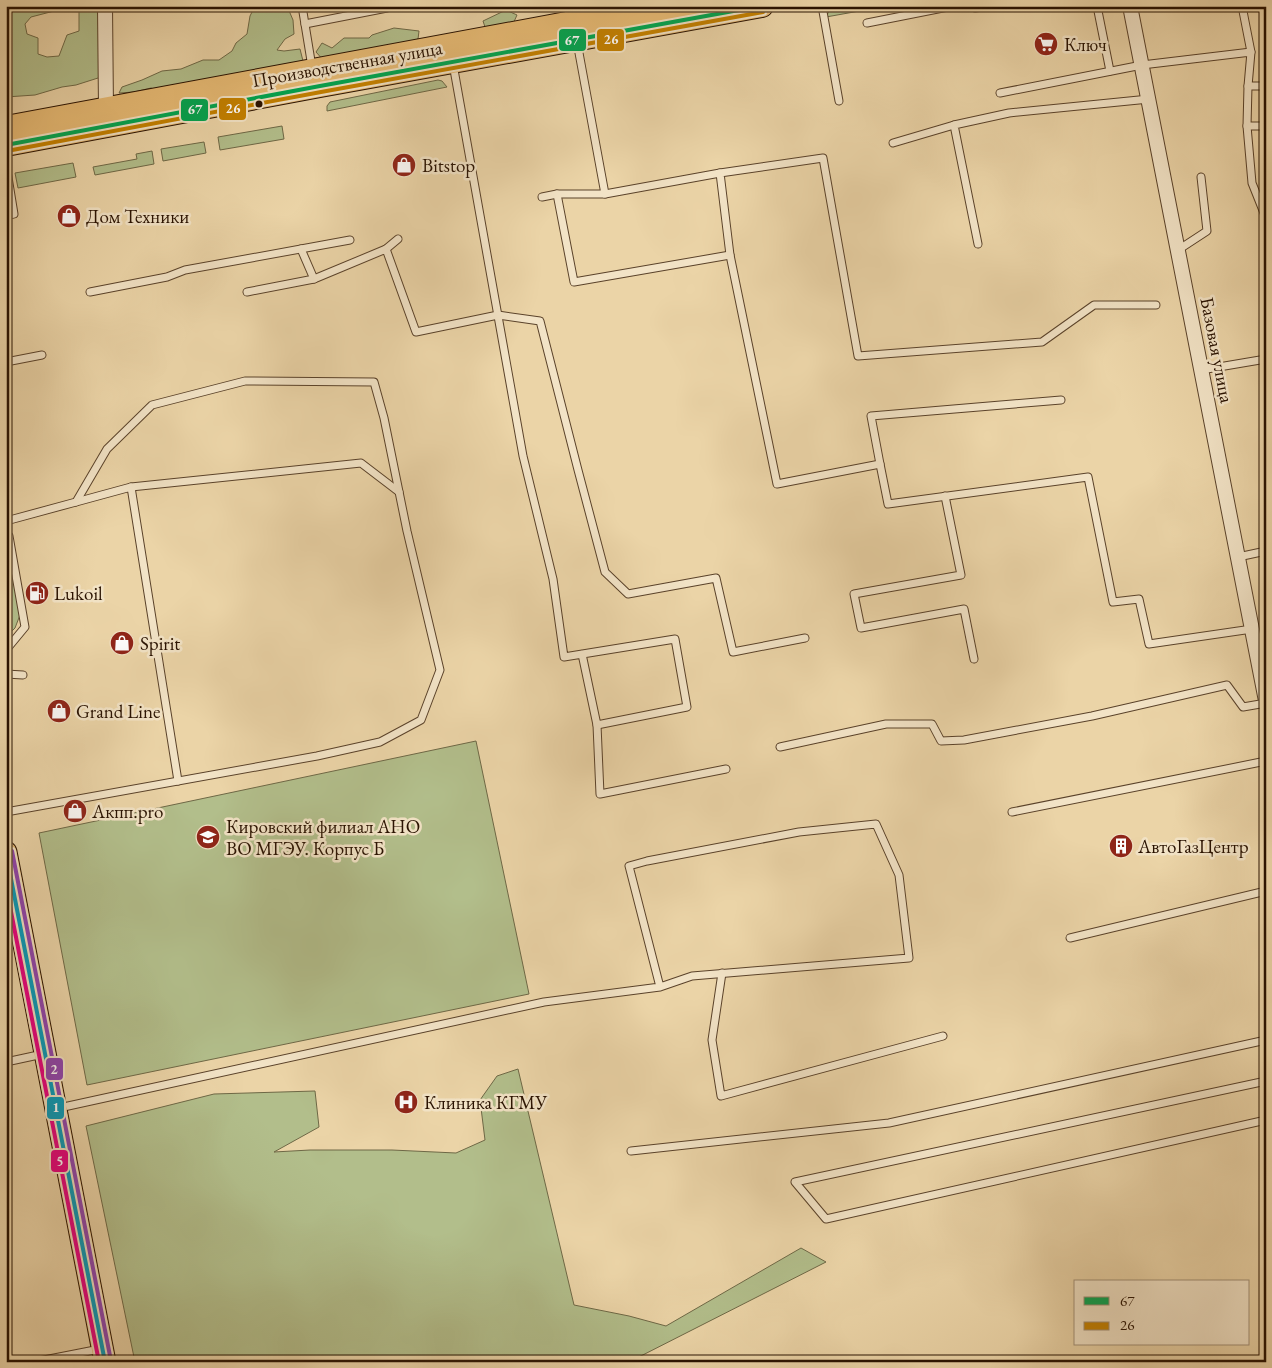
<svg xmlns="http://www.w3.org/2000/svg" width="1272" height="1368" font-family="'EB Garamond',serif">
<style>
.green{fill:#b2be8b;stroke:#6e6846}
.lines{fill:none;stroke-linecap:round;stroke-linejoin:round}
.service-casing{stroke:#5a422a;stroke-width:9}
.minor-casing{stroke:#5a422a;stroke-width:16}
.primary-casing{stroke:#291201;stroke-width:23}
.trunk-casing{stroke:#291201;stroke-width:24}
.service{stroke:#f2e3c6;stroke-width:7}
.minor{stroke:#f2e3c6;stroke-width:14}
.primary{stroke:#e6ba74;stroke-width:21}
.trunk{stroke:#e6ba74;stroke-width:22}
.bus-1-casing{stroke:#f2e3c6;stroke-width:8}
.bus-2-casing{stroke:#f2e3c6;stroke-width:8}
.bus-3-casing{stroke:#f2e3c6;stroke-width:8}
.bus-4-casing{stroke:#f2e3c6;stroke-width:8}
.bus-5-casing{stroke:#f2e3c6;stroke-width:8}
.bus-1{stroke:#00a651;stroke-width:4}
.bus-2{stroke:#c48100;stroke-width:4}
.bus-3{stroke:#049aba;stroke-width:4}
.bus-4{stroke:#e5007d;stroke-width:4}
.bus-5{stroke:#8e44ad;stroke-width:4}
.bus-dot{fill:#291201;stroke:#f2e3c6;stroke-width:2}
.labels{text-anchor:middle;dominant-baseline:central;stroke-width:5;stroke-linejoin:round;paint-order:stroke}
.poi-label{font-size:19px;fill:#291201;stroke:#f2e3c6;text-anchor:start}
.street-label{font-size:19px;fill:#291201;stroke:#f2e3c6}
.line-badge{stroke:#f2e3c6;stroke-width:2}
.badge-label{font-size:14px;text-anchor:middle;font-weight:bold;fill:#fff}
</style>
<rect width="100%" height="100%" fill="#ebd4a7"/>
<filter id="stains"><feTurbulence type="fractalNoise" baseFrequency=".004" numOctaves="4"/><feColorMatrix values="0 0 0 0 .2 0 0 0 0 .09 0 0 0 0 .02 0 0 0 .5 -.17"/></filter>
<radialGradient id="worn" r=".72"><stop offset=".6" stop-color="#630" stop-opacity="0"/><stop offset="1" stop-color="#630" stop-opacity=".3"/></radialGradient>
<g class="green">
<path d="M6,6h53l-1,4 -27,7 -6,7 2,10 11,4v16l9,3 12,-1 8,-21 12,-4v-25h19l3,69 -3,3 -22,7 -14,2 -27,8 -29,2z"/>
<path d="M255,6h32l6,14 1,14 -9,5 -8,11 7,1 16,-2 4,16 -141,27 -12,-4 -17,4 -15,1 3,-6 20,-7 20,-9 19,-2 22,-9h16l13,-9 4,-8 11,-9 3,-18z"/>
<path d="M844,6h19l2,4 -39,7 4,-8z"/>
<path d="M506,10l11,5 -4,9 -28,3 -2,-6z"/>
<path d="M394,28l25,3 -1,8 -19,8 -74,15 -9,-10 6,-9 10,5 12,-10h25l3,-3z"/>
<path d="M438,80l4,1 5,6 -120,24v-5l3,-4z"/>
<path d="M282,126l2,13 -64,11 -2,-13z"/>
<path d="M204,142l2,11 -43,8 -2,-12z"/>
<path d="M152,151l2,13 -59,11 -2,-8 44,-8 -1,-5z"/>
<path d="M73,163l3,14 -58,11 -3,-15z"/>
<path d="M6,550l3,5 11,60 -5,13 -9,9z"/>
<path d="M476,741l53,253 -442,91 -48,-252z"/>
<path d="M518,1069l56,236 55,11 37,10 135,-78 25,14 -197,100h-494l-49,-236 128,-32 101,-3 4,36 -45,25 36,-2h82l64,3 29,-13 -5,-40 17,-24z"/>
</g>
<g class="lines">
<g class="service-casing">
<g id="service">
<path d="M302,6l10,61"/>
<path d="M822,6l17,95"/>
<path d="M975,6v2l16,-2"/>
<path d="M1097,6l13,65"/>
<path d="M1242,6l9,46"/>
<path d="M867,23l86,-17"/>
<path d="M305,24l82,-16"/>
<path d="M453,64l70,392 30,123 11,78 111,-18 12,68 -90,18 -15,-71"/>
<path d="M1248,86l-1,40h19"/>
<path d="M1000,93l142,-28 109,-13 -3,34h18"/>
<path d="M1247,126l5,57 14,35"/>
<path d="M893,143l61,-18"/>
<path d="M6,165l8,49 -8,2"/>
<path d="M557,194l17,88 156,-27"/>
<path d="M605,194l115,-21"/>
<path d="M542,197l15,-3h48l-28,-152"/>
<path d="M978,244l-24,-119 55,-12 140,-14"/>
<path d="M301,249l13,30 72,-30 30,83 82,-17 42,6 38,149 27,102 23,22 88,-16 17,74 72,-14"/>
<path d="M386,249l12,-10"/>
<path d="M1178,250l29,-19 -6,-54"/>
<path d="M90,292l77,-15 18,-7 165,-30"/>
<path d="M247,292l67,-13"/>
<path d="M1156,305h-62l-52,37 -184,14 -35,-198 -103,15 10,82 47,229 103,-20 8,40 200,-27 25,125 26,-3 10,45 103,-15"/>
<path d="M6,362l36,-7"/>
<path d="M1201,370l65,-11"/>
<path d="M880,464l-9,-48 190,-16"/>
<path d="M131,487l230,-24 38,29"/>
<path d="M945,496l16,79 -107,19 7,34 103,-19 10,50"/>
<path d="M76,502l55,-15 47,294"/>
<path d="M6,521l70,-19 31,-53 45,-44 93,-24 129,1 10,36 23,113 33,139 -19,50 -41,22 -63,14 -311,56"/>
<path d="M6,536h3l16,91 -19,23"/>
<path d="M1238,557l28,-6"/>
<path d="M6,674l17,1"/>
<path d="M597,725l3,69 126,-25"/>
<path d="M780,747l106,-23h46l9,17 23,-1 128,-24 135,-31 16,22 23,-4"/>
<path d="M1012,812l254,-51"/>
<path d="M1070,938l196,-47"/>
<path d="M722,973l-10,67 9,56 222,-60"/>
<path d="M6,1062l37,-8"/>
<path d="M1266,1081l-471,101 31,37 440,-99"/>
<path d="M59,1108l485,-106 116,-15 32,-11 217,-18 -10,-83 -23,-51 -77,8 -152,29 -18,5 31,121"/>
<path d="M631,1151l258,-28 377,-83"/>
<path d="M39,1361l61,-12"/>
</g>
</g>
<g class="minor-casing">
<g id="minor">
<path d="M105,6l1,103"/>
<path d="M1130,6l136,695"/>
</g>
</g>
<g class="primary-casing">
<path id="primary" d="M6,852l99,510"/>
</g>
<g class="trunk-casing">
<g id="trunk">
<path d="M6,127l652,-121"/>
<path d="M6,145l314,-59 442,-80"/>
</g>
</g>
<use href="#service" class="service"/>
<use href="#minor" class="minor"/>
<use href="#primary" class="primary"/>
<use href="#trunk" class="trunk"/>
<g class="bus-1-casing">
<path id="bus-1" d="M6,145l314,-59 441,-80"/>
</g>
<g class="bus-2-casing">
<path id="bus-2" d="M7,151l314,-59 442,-80"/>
</g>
<g class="bus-3-casing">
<path id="bus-3" d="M6,853l99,509"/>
</g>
<g class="bus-4-casing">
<path id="bus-4" d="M6,886l93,476"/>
</g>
<g class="bus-5-casing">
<path id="bus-5" d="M12,851l99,510"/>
</g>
<use href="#bus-1" class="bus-1"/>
<use href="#bus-2" class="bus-2"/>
<use href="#bus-3" class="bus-3"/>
<use href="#bus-4" class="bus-4"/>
<use href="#bus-5" class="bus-5"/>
</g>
<defs>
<g id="supermarket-disc" transform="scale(1.25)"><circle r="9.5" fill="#8f2418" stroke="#f2e3c6"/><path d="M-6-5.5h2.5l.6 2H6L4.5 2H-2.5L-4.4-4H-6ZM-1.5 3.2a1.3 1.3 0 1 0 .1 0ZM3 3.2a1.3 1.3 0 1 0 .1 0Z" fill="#fff"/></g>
<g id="shop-disc" transform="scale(1.25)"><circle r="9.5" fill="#8f2418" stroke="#f2e3c6"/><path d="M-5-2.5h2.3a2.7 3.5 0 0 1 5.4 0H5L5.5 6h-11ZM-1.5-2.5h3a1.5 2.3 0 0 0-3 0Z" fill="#fff"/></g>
<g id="fuel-disc" transform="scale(1.25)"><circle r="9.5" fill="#8f2418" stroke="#f2e3c6"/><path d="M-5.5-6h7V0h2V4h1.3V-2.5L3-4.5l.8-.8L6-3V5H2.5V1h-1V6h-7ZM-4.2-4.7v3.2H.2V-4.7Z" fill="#fff"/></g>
<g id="university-disc" transform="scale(1.25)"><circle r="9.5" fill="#8f2418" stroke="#f2e3c6"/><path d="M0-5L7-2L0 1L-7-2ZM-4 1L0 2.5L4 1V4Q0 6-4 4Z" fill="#fff"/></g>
<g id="building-disc" transform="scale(1.25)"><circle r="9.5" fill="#8f2418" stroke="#f2e3c6"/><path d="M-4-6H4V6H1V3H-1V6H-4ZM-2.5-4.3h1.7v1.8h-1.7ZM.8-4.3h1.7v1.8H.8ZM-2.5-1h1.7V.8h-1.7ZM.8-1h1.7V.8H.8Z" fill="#fff"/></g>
<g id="hospital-disc" transform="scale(1.25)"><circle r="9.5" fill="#8f2418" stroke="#f2e3c6"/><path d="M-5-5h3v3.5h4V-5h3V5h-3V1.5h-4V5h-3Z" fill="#fff"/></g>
</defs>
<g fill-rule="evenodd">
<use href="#supermarket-disc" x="1046" y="44"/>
<use href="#shop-disc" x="404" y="165"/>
<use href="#shop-disc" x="69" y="216"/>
<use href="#fuel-disc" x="37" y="593"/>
<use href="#shop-disc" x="122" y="643"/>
<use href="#shop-disc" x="59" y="711"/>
<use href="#shop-disc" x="75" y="811"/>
<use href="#university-disc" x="208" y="837"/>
<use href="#building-disc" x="1121" y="846"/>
<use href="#hospital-disc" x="406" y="1102"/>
</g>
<circle class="bus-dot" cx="259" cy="104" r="4.5"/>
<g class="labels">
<g class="poi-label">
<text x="1064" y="44">Ключ</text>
<text x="422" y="165">Bitstop</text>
<text x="86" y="216">Дом Техники</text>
<text x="54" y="593">Lukoil</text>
<text x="140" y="643">Spirit</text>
<text x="76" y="711">Grand Line</text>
<text x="92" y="811">Акпп.pro</text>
<text x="226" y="826">Кировский филиал АНО<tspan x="226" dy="22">ВО МГЭУ. Корпус Б</tspan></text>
<text x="1138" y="846">АвтоГазЦентр</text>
<text x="424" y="1102">Клиника КГМУ</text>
</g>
<g class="street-label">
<text transform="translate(347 64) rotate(-10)">Производственная улица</text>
<text transform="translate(1217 350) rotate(79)">Базовая улица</text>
</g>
</g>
<g class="line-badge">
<rect x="596" y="28" width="29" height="24" rx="5" fill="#c48100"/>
<rect x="558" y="28" width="29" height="24" rx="5" fill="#00a651"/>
<rect x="218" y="97" width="29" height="24" rx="5" fill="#c48100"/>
<rect x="180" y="98" width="29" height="24" rx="5" fill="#00a651"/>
<rect x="45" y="1057" width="19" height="24" rx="5" fill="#8e44ad"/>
<rect x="46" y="1096" width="19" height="24" rx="5" fill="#049aba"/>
<rect x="50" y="1149" width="19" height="24" rx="5" fill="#e5007d"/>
</g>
<g class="badge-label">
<text x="611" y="44">26</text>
<text x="572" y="45">67</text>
<text x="233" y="113">26</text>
<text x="195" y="114">67</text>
<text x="54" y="1074">2</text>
<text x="56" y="1112">1</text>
<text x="60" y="1166">5</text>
</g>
<rect width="1272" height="1368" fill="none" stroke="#ebd4a7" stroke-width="25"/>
<rect x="8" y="8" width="1257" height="1353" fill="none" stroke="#291201" stroke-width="2.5"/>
<rect x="12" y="12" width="1247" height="1343" fill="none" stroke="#291201"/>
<rect x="1074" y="1280" width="175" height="65" fill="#f2e3c6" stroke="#a28f77"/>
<rect x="1084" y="1297" width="25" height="8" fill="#00a651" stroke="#a28f77"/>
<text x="1120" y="1306" font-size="15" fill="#291201">67</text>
<rect x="1084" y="1322" width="25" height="8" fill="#c48100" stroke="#a28f77"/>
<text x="1120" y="1330" font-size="15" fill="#291201">26</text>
<rect width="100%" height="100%" filter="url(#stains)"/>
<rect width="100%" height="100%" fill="url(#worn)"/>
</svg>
